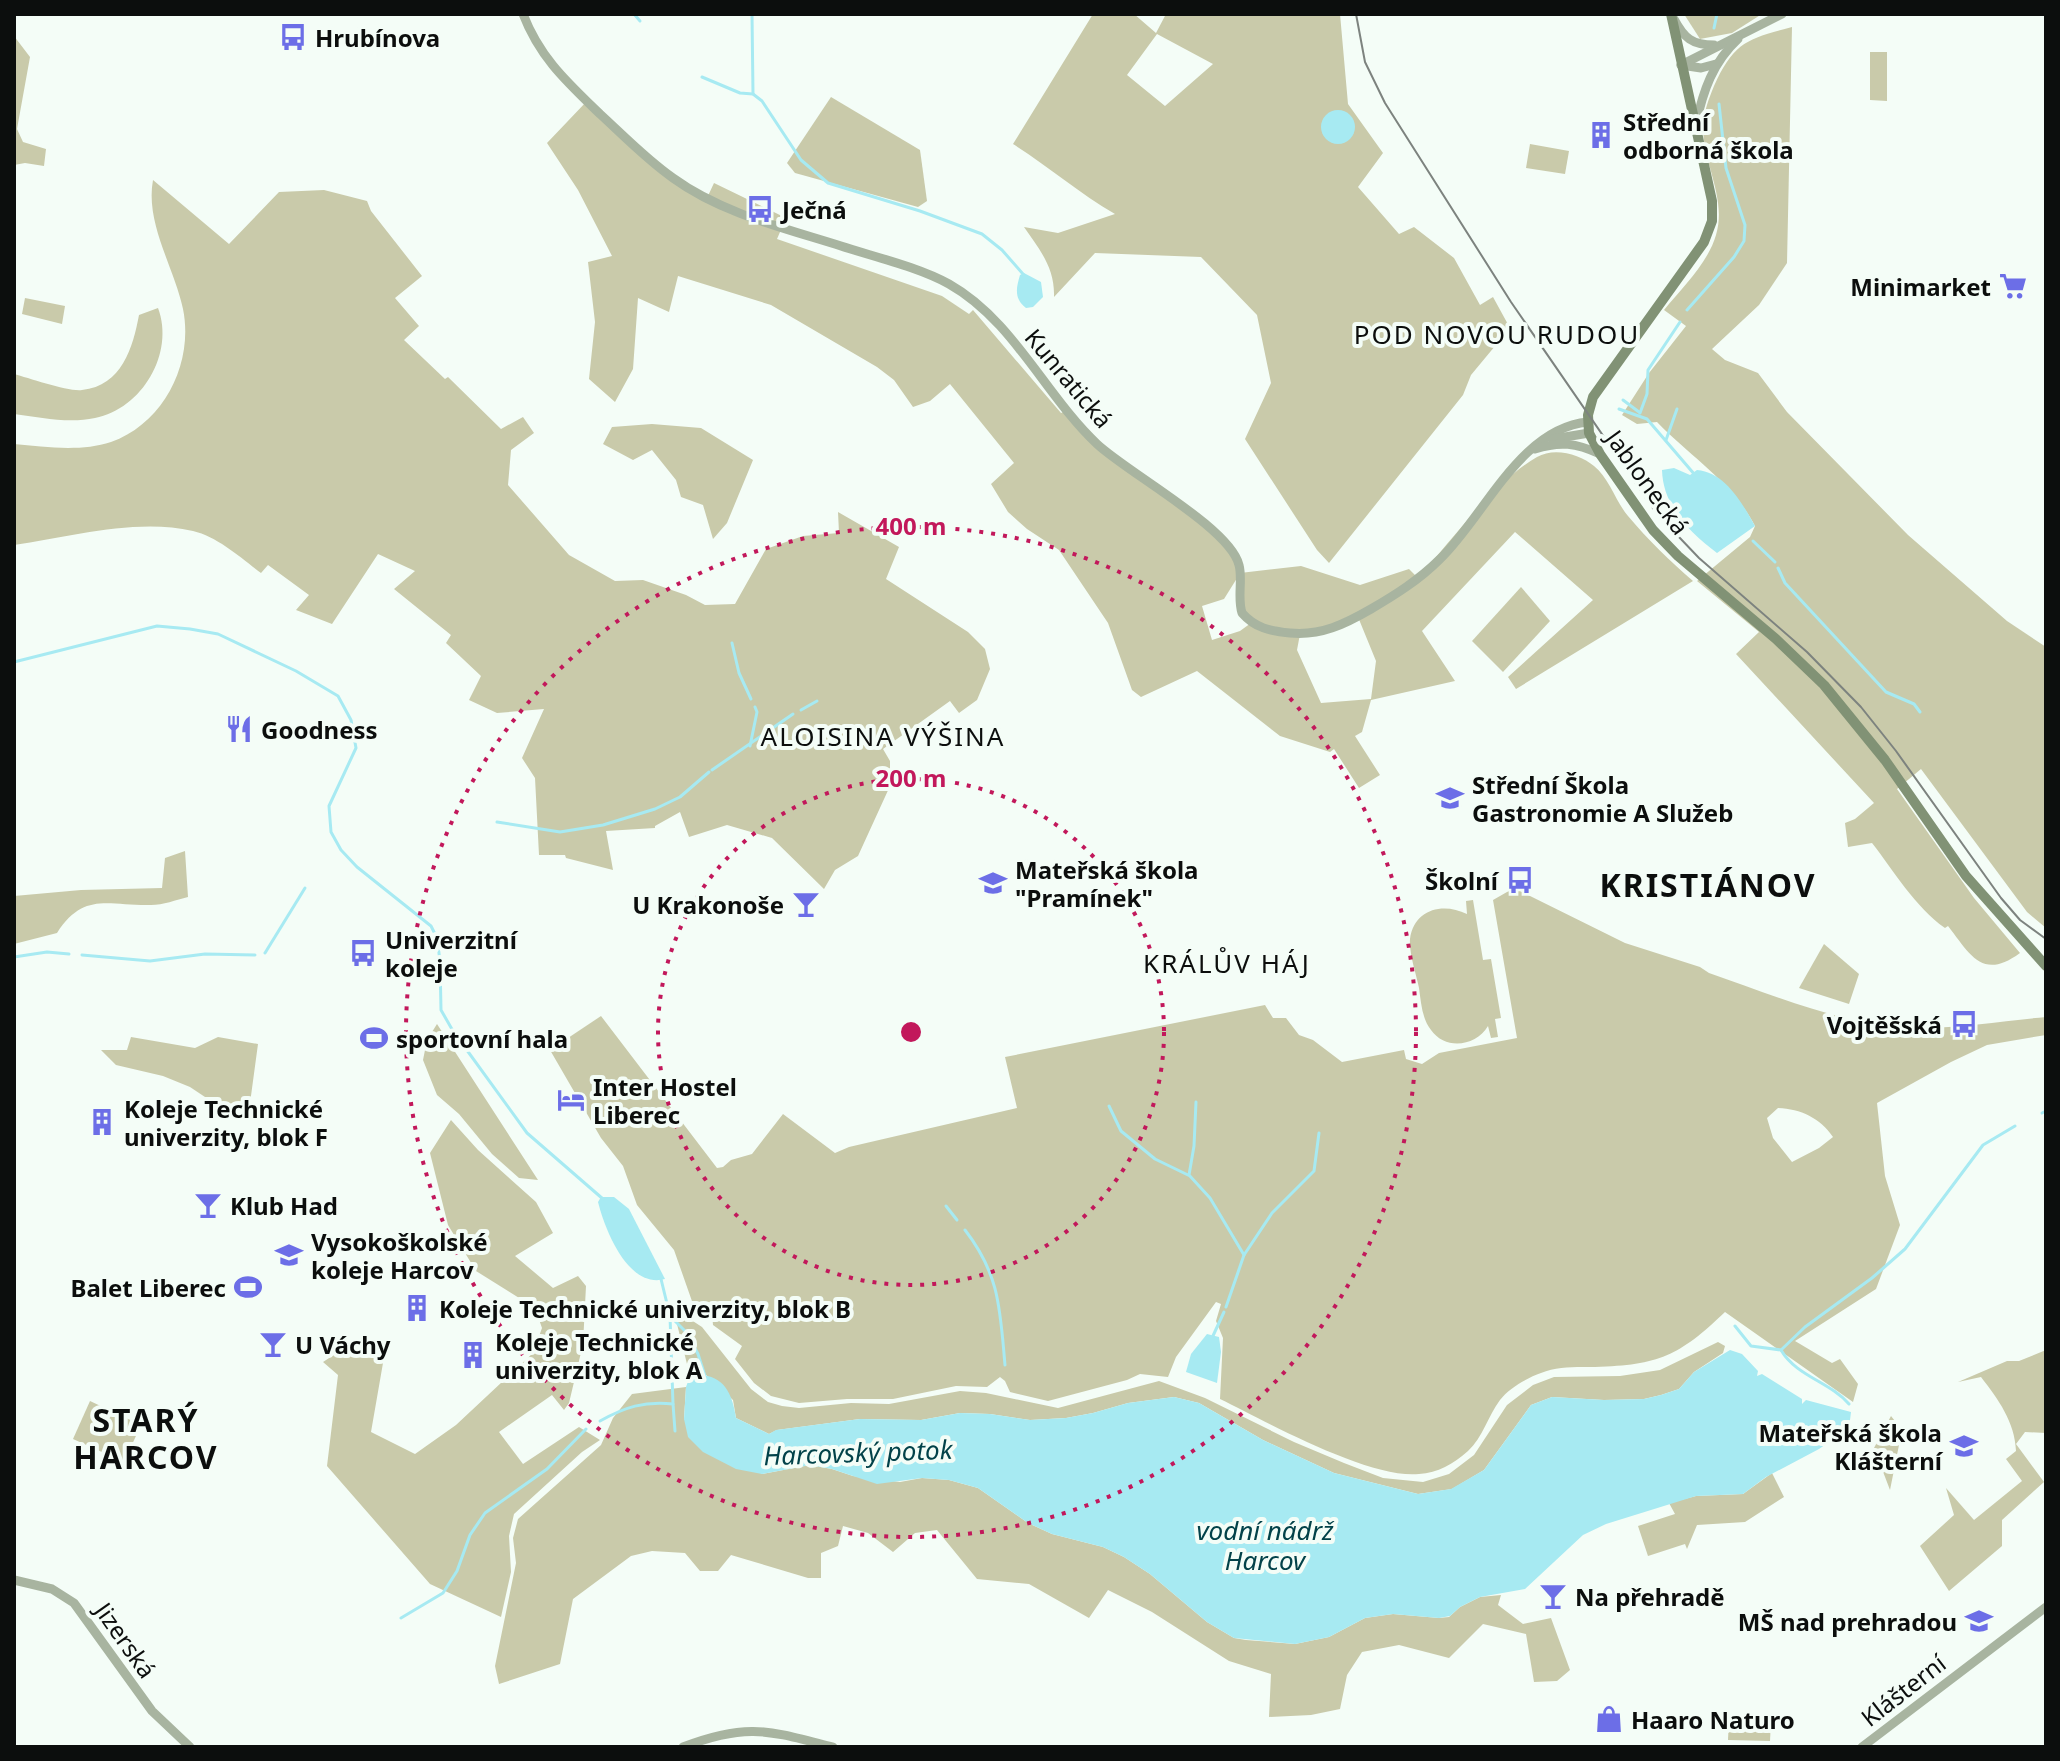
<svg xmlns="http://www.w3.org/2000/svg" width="2060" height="1761" font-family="'Noto Sans',sans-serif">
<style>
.green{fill:#c9caaa;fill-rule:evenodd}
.water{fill:#a7eaf2}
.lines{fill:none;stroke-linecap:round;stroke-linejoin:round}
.stream{stroke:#a7eaf2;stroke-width:3}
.tertiary{stroke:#a8b4a0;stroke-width:9}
.secondary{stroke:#819275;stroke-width:10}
.tram{stroke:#7d837f;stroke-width:2}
.ring{fill:none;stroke:#c2185b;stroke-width:4;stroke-dasharray:4 8}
.labels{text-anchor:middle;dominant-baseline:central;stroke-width:8;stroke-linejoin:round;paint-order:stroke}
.poi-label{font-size:24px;font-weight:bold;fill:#0c0e0d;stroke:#f4fdf7;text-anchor:start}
.street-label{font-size:24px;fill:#0c0e0d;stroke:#f4fdf7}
.neighbourhood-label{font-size:26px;letter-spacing:2px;fill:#0c0e0d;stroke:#f4fdf7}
.water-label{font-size:26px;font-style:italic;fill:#024249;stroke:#f4fdf7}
.district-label{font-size:32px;font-weight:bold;letter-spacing:2px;fill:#0c0e0d;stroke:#f4fdf7}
.centre{fill:#c2185b;stroke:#f4fdf7;stroke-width:4}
.ring-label{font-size:24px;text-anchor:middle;font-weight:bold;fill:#c2185b;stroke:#f4fdf7;stroke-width:8;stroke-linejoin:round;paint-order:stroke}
</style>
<rect width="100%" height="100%" fill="#f4fdf7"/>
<g class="green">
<path d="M1093,14h41l22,19 10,-19h174l8,90 35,49 -25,34 41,47 15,-7 40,31 26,47 13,-8 17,31 -39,47 -8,20 -134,168 -12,-13 -72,-111 26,-56 -14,-68 -56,-58 -106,-4 -41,44c1,-29 -14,-47 -30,-70l34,6 57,-19c-36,-21 -67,-48 -102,-70zM1157,34l56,30 -48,42 -38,-31z"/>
<path d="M1684,14h78l-30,19 -32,6z"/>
<path d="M1792,27l-5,236 -28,42 -47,44 13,11 33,13 29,39 121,123 99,86 39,26v281l-19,-16 -106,-143 -24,20 77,109 46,55c-38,28 -50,1 -72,-27l-3,2c-30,-21 -51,-57 -73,-85l-24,4 -3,-24 10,-4 19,-16 -138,-149 23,-22 -62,-51 53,-44 5,-11c-23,-44 -64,-69 -98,-104l-20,2 -15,-9 27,-42 37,-47 -22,-16c18,-22 44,-47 52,-75 11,-37 -13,-71 -13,-108 0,-13 6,-29 11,-41 20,-44 33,-47 78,-59z"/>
<path d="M14,36l16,21 -13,72 6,13 23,7 -2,17 -19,-3 -11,2z"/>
<path d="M1870,52h17v49l-17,-1z"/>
<path d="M831,97l89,53 7,51 -9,6 -123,-34 -8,-10z"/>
<path d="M587,101l59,56 61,41 7,-15 72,35 -9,21 165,57 27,18 4,-4 88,103 7,-3 28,32 133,105 11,26 61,-7 59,19 49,-16 9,9c33,-37 77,-97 119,-121 17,-10 43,-3 57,9 15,12 22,36 34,50 20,24 42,45 65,65l-177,108 -8,-12 85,-77 -78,-68 -93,99 33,50 -84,19 -9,32 -7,4 25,39 -21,13 -25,-39 -4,3 -50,-16 -83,-65 -56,26 -9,-7 -24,-67 -49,-73 -32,-21 -19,-17 -17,-28 23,-21 -64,-79 -20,17 -17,6 -19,-27 -17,-13 -106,-62 -93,-29 -9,36 -31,-14 -5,71 -18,33 -26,-23 6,-57 -7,-60 24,-6 -34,-66 -31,-47zM1239,575l3,38 9,10 -11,8 -28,9 -10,-34 22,-7zM1358,617l18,44 -5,38 -50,4 -24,-53 3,-16z"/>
<path d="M1530,144l39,7 -4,23 -39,-6z"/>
<path d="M153,180l76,64 50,-52 45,-2 43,11 4,10 51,65 -27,22 24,28 -15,14 41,39 3,-2 53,52 22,-12 11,16 -23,17 -3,35 61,70 46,26 28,-1 43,15 19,10 30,-1 31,-55 37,-13 36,-3 -1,-21 61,35 -13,32 82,53 17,17 5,20 -13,31 -18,13 -9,-12 -67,48 7,12v25l-32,70 -23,14 -11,19 -52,-51 -45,-13 -38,12 -9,-25 -25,14v2l-49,3 7,39 -47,-12 -1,-3h-26l-4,-77 -13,-20 22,-49 -47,4 -28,-13 12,-24 -35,-33 5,-8 -57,-46 21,-18 -37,-17 -46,70 -36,-14 13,-15 -41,-30 -7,8c-20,-15 -43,-36 -68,-42 -57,-13 -123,6 -179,14v-101c31,3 67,8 97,-2 53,-19 83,-79 72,-133 -9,-42 -38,-86 -30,-129z"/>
<path d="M25,298l40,8 -3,18 -40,-10z"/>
<path d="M158,308c17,45 -16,101 -63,110 -27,6 -55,-1 -81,-4v-40c15,4 55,18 68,16 40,-4 51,-43 57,-75z"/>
<path d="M652,424l49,4 52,32 -26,63 -14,16 -10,-34 -22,-8 -5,-17 -24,-30 -19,10 -30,-16 9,-17z"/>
<path d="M1521,587l29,34 -47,51 -31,-31z"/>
<path d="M185,851l3,46c-12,3 -25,8 -37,8 -43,1 -67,-14 -94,28l-43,11v-48l67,-6 81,-2 3,-30z"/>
<path d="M1514,888l111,55 75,24 9,6c61,21 124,48 189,54 45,4 102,-6 148,-10v18l-59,10 -36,17 -74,41 8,73 15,49 -24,64 -81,52 37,22 8,-4 18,25 -5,18 -128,-90c-46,44 -66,53 -130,55 -19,0 -37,-1 -54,6 -14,5 -32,15 -41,27 -12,16 -17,37 -32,51 -15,13 -30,22 -49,23 -50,5 -152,-52 -199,-75l3,-61 -7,-17 5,-17 -5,-2 -40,55 -8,20 -28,-3 -13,6 -79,21 -38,-9 -5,-11 -5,-4 -13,10 -31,-1 -63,13h-46l-48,4 -28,-7 -17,-13 -19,-24 7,-13 -29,-21 -1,-11 -11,-3 -8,-7 -19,-54 -37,-45 -14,-39 -22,-28 -51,-88 51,-34 116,152 6,-1 8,-7 21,-6 31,-40 52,39 14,-6 168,-39 -12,-51 260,-52 8,13h13l13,17 14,5 29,22 62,-12 2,9 16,5 17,-11 78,-15 -24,-138zM1778,1108c23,1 42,10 55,29l-14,11 -27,14 -19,-24 -6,-20z"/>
<path d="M1473,900l10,60 8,-1 10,59 -6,1 3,18 -7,1 -3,-12c-12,20 -42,25 -57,4 -9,-11 -10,-28 -12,-42 -3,-15 -10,-34 -9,-49 4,-30 33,-37 57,-25l-1,-13z"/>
<path d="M1824,944l35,30 -10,30 -50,-16z"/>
<path d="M437,1024l101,156 -19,-2 -27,-24 -33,-40 -22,-19 -14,-35 4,-20z"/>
<path d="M131,1037l64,11 23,-11 40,7 -10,74 -7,3 -51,-34 -27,-11 -47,-11 -15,-15h26z"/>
<path d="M451,1120l27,30 58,52 17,31 -38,23 38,32 25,-12 8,10 -3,58 -14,59 -5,7 -12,-15 -53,37 24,32 56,-37 21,13 -18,12 -68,62 -5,22 2,36 -10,45 -71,-33 -103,-118 11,-91 -15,-13c31,-20 32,-27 60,1l-12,69 44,22 41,-29 77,-72 9,-25 -7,-20 -59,-37 -28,-46 -18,-72z"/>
<path d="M682,1314l20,13 49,62 17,13 14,4 17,2 52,-5 38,1 71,-13 26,2 72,15 101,-27 46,17 89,44 50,21 39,15 40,4 26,-8 25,-19 33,-50 26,-20 21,-8 66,-1 40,-6 58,-28 7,4 -2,7 -29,19 -15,17 -18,6 -17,4 -40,1 -52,-3 -21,8 -47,65 -32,19 -34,5 -84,-21 -71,-33 -64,-37 -25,-6 -46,6 -35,10 -27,5 -36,2 -40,-6 -30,-1 -39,7 -61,-1 -83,11 -8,4 -33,-16 -3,-18 -28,-26 -15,2 -15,-60z"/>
<path d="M2046,1350v83l-21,-1 -9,12 28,38 -42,38v26l-53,45 -29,-45 34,-31 -8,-27 28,32 48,-39 -16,-22 10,-8c-1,-29 -18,-52 -35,-74l-23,5 49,-21h12z"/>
<path d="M686,1387l-2,32 78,55 48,-9 22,4 21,7 47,6 22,-4 27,2 29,8 50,35 24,11 51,13 21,10 26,17 57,48 27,16 12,2 49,4 34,-7 36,-19 28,-4 46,4 10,-1 11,-10 20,-10 21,-2 -3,10 25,19 28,-6 19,52 -13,11 -23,1 -8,-48 -43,-10 -34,34 -50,-13 -37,7 -15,23 -7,34 -29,6 -42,2 2,-43 -42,-13 -77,-49 -44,-22 -19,28 -60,-34 -52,-5 -40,-49 -22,3 -22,19 -25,-19 -25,-7 -5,20 -17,7v25h-13l-77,-23 -13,16h-18l-15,-18 -33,-2 -21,5 -58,43 -13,65 -61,20 -4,-18 21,-103 -3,-25 5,-19 83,-74 12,-27 19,-24z"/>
<path d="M90,1401l51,24 -17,37 -51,-23z"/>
<path d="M1891,1416l18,23 -10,6 -9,45 -16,-42z"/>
<path d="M1772,1473l12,24 -39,25 -48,3 -10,24 -2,-5 -37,12 -10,-30 37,-12 -6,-11 27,-7 47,-2z"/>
<path d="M1729,1718l42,2 -1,21 -42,-1z"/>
</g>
<g class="water">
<circle cx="1338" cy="127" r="17"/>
<path d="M1024,273l17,9 2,15 -10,10 -7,1c-12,-9 -10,-20 -6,-33z"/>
<path d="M1674,468l16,7 7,-5c28,2 46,34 58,56l-38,27c-28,-21 -54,-47 -55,-83z"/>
<path d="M601,1197h13l15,12 36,70c-37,10 -60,-49 -67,-77z"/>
<path d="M1207,1334l12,3 2,15 -4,31 -31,-11 5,-18z"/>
<path d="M1730,1350l12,4 16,17 -1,5 5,-2 40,25v5l4,-4 45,12 -2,16 -30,21 -53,28 -23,17 -47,2 -90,28 -23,11 -58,54 -45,8 -20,10 -10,9 -11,2 -46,-4 -28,4 -36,19 -34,7 -61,-6 -27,-16 -57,-48 -26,-17 -21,-10 -51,-13 -24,-11 -50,-35 -29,-8 -27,-2 -45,6 -45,-15 -22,-4 -48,9 -26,-5 -33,-17 -15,-15 -4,-18 2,-32 4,-11c31,-5 42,14 46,42l33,16 7,-4 84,-11 61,1 39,-7 30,1 40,6 36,-2 27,-5 35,-10 46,-6 25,6 64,37 71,33 84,21 33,-5 33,-19 47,-65 21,-8 52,3 40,-1 17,-4 18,-6 15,-17z"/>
</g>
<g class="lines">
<g class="stream">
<path d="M634,14l6,7"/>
<path d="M752,14l1,80"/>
<path d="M1714,28l3,-14"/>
<path d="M702,77l38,16 13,1 9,7 39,59 27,23 92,28 62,23 20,16 21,24"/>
<path d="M1687,310l47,-53 10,-16 1,-16 -19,-57 -7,-64"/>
<path d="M1623,400l16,12"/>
<path d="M1619,409l28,10 48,56"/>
<path d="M1640,413l7,-19 1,-24 32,-48"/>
<path d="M1666,440l11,-31"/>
<path d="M1753,541l22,21"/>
<path d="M1778,568l7,15 101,109 28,12 6,8"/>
<path d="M732,643l7,30 12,26"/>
<path d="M14,662l143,-36 33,3 28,5 78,37 42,25 13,24 5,28 -27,58 2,26 10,18 16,17 74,59 6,12 3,23 1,49 12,21 74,102 76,66"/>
<path d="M801,710l16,-9"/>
<path d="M750,746l7,-34 -2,-5"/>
<path d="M712,770l81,-56"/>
<path d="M497,822l63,10 43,-7 52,-16 25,-12 29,-25"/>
<path d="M265,953l40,-65"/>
<path d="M82,955l68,6 55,-7 50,1"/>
<path d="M14,957l33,-5 22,2"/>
<path d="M1196,1102l-2,44 -5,29 21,23 34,57"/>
<path d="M1109,1106l12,25 34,28 33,16"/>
<path d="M2042,1113l4,-2"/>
<path d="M946,1206l11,14"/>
<path d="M965,1230c35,45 35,80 40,135"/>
<path d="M661,1279l9,37 16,16 12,22 7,22"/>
<path d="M1226,1307l18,-52 28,-42 42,-42 5,-38"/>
<path d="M670,1316l3,88"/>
<path d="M1735,1326l16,20 30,4"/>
<path d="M1212,1338l12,-26"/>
<path d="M1849,1404c-19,-22 -53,-28 -68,-54l24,-23 67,-49 33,-29 78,-104 32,-19"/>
<path d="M600,1421c25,-14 44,-20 73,-17l2,27"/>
<path d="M401,1618l42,-25 14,-22 13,-36 15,-22 62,-44 39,-40"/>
</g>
<g class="tertiary">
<path d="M523,14c17,44 44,68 77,100 24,22 46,45 73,64 48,35 111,50 168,68 34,11 77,21 108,38 64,36 96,111 148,160 31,29 133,84 142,121 4,15 -2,32 3,48 13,15 28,18 48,20 31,3 55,-9 81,-24 24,-14 48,-29 69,-50 44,-42 80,-131 148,-137"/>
<path d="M1674,19c10,19 18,26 40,26"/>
<path d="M1681,65l101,-51"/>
<path d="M1681,65l20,3 15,-4"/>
<path d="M1696,124c7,-33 17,-62 42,-85"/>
<path d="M1553,439l36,-6"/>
<path d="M1535,449c25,-8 41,-6 65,5"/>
<path d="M14,1580l38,9 22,14 78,108 38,36"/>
<path d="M683,1747c65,-25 86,-16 150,0"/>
<path d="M1862,1747l184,-140"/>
</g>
<path class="secondary" d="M1671,14l41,187v20l-8,21 -111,155 -5,18 1,18 11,21 53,76 25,26 98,83 48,46 61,75 81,116 80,90"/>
<path class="tram" d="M1356,14l9,48 20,41 126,199 146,212 42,44 108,94 54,55 35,44 105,147 19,22 26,19"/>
</g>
<g class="ring">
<circle cx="911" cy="1032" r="253"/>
<circle cx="911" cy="1032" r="505"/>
</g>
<defs>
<g id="bus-bare" transform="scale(2.16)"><path d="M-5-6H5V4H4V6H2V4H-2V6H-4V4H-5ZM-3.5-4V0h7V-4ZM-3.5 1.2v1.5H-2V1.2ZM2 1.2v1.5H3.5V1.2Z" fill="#6c6ee7" stroke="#f4fdf7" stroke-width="2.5" paint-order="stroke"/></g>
<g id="building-bare" transform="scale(2.16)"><path d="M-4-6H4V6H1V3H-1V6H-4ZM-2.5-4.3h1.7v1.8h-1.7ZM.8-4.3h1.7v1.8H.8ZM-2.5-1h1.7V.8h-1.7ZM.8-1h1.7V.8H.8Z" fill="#6c6ee7" stroke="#f4fdf7" stroke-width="2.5" paint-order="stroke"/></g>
<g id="supermarket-bare" transform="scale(2.16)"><path d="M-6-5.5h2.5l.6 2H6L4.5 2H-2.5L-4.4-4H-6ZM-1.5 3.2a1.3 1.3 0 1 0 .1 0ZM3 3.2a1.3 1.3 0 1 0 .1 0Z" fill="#6c6ee7" stroke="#f4fdf7" stroke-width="2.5" paint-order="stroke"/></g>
<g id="restaurant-bare" transform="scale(2.16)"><path d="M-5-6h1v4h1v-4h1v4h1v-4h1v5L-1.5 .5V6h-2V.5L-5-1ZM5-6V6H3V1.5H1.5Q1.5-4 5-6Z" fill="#6c6ee7" stroke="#f4fdf7" stroke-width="2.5" paint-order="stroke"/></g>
<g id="university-bare" transform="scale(2.16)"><path d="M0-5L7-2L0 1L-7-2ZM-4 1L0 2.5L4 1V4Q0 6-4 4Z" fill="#6c6ee7" stroke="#f4fdf7" stroke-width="2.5" paint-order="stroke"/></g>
<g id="school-bare" transform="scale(2.16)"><path d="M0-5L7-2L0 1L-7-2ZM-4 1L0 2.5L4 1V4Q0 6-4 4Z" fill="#6c6ee7" stroke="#f4fdf7" stroke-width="2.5" paint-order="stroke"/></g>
<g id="bar-bare" transform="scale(2.16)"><path d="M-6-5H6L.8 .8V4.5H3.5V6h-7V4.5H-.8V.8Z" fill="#6c6ee7" stroke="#f4fdf7" stroke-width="2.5" paint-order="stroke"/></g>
<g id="stadium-bare" transform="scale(2.16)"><path d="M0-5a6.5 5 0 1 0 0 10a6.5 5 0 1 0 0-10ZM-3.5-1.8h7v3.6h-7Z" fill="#6c6ee7" stroke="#f4fdf7" stroke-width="2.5" paint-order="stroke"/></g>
<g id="hotel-bare" transform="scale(2.16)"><path d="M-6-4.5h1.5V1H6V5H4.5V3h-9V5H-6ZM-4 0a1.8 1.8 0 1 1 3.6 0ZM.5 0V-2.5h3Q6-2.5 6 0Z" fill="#6c6ee7" stroke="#f4fdf7" stroke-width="2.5" paint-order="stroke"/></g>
<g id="shop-bare" transform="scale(2.16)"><path d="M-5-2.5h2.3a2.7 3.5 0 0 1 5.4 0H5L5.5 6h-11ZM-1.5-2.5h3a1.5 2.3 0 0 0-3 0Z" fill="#6c6ee7" stroke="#f4fdf7" stroke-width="2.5" paint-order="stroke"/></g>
</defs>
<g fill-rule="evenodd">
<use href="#bus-bare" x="293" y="37"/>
<use href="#building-bare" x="1601" y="135"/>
<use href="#bus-bare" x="760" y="209"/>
<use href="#supermarket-bare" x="2013" y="286"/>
<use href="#restaurant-bare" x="239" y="729"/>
<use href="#university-bare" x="1450" y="798"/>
<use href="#bus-bare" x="1520" y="880"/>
<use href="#school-bare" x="993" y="883"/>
<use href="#bar-bare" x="806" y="904"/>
<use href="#bus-bare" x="363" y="953"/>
<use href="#bus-bare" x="1964" y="1024"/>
<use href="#stadium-bare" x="374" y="1038"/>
<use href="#hotel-bare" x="571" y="1100"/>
<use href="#building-bare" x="102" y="1122"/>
<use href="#bar-bare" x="208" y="1205"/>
<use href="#university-bare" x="289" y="1255"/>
<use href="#stadium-bare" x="248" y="1287"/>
<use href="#building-bare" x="417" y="1308"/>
<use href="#bar-bare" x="273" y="1344"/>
<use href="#building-bare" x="473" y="1355"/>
<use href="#school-bare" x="1964" y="1446"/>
<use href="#bar-bare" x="1553" y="1596"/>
<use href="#school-bare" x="1979" y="1621"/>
<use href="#shop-bare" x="1609" y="1719"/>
</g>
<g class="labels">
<g class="poi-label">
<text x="315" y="37">Hrubínova</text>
<text x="1623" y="121">Střední<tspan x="1623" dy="28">odborná škola</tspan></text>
<text x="782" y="209">Ječná</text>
<text x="1991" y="286" text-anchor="end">Minimarket</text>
<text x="261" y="729">Goodness</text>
<text x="1472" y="784">Střední Škola<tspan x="1472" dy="28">Gastronomie A Služeb</tspan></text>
<text x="1015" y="869">Mateřská škola<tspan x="1015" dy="28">"Pramínek"</tspan></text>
<text x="1498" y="880" text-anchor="end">Školní</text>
<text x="784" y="904" text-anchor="end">U Krakonoše</text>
<text x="385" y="939">Univerzitní<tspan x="385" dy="28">koleje</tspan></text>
<text x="1942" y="1024" text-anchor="end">Vojtěšská</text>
<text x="396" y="1038">sportovní hala</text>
<text x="593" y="1086">Inter Hostel<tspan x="593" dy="28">Liberec</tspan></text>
<text x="124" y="1108">Koleje Technické<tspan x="124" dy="28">univerzity, blok F</tspan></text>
<text x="230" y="1205">Klub Had</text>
<text x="311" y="1241">Vysokoškolské<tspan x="311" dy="28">koleje Harcov</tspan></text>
<text x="226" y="1287" text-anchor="end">Balet Liberec</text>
<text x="439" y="1308">Koleje Technické univerzity, blok B</text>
<text x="495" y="1341">Koleje Technické<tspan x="495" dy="28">univerzity, blok A</tspan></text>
<text x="295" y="1344">U Váchy</text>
<text x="1942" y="1432" text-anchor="end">Mateřská škola<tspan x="1942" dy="28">Klášterní</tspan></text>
<text x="1575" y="1596">Na přehradě</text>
<text x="1957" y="1621" text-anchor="end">MŠ nad prehradou</text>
<text x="1631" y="1719">Haaro Naturo</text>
</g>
<g class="street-label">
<text transform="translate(1069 378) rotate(50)">Kunratická</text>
<text transform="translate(1648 482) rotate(54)">Jablonecká</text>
<text transform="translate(126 1640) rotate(55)">Jizerská</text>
<text transform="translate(1903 1690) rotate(-38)">Klášterní</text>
</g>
<g class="neighbourhood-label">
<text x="1497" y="334">POD NOVOU RUDOU</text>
<text x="883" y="736">ALOISINA VÝŠINA</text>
<text x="1227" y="963">KRÁLŮV HÁJ</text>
</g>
<g class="water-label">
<text transform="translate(858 1452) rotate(-2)">Harcovský potok</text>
<text x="1265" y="1530">vodní nádrž<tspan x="1265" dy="30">Harcov</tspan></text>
</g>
<g class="district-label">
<text x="1708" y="884">KRISTIÁNOV</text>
<text x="146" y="1419">STARÝ<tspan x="146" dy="37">HARCOV</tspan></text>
</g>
</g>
<circle cx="911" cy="1032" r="12" class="centre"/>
<g class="ring-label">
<text x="911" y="535">400 m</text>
<text x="911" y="787">200 m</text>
</g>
<rect width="2060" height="1761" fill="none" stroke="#0c0e0d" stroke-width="32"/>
</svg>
